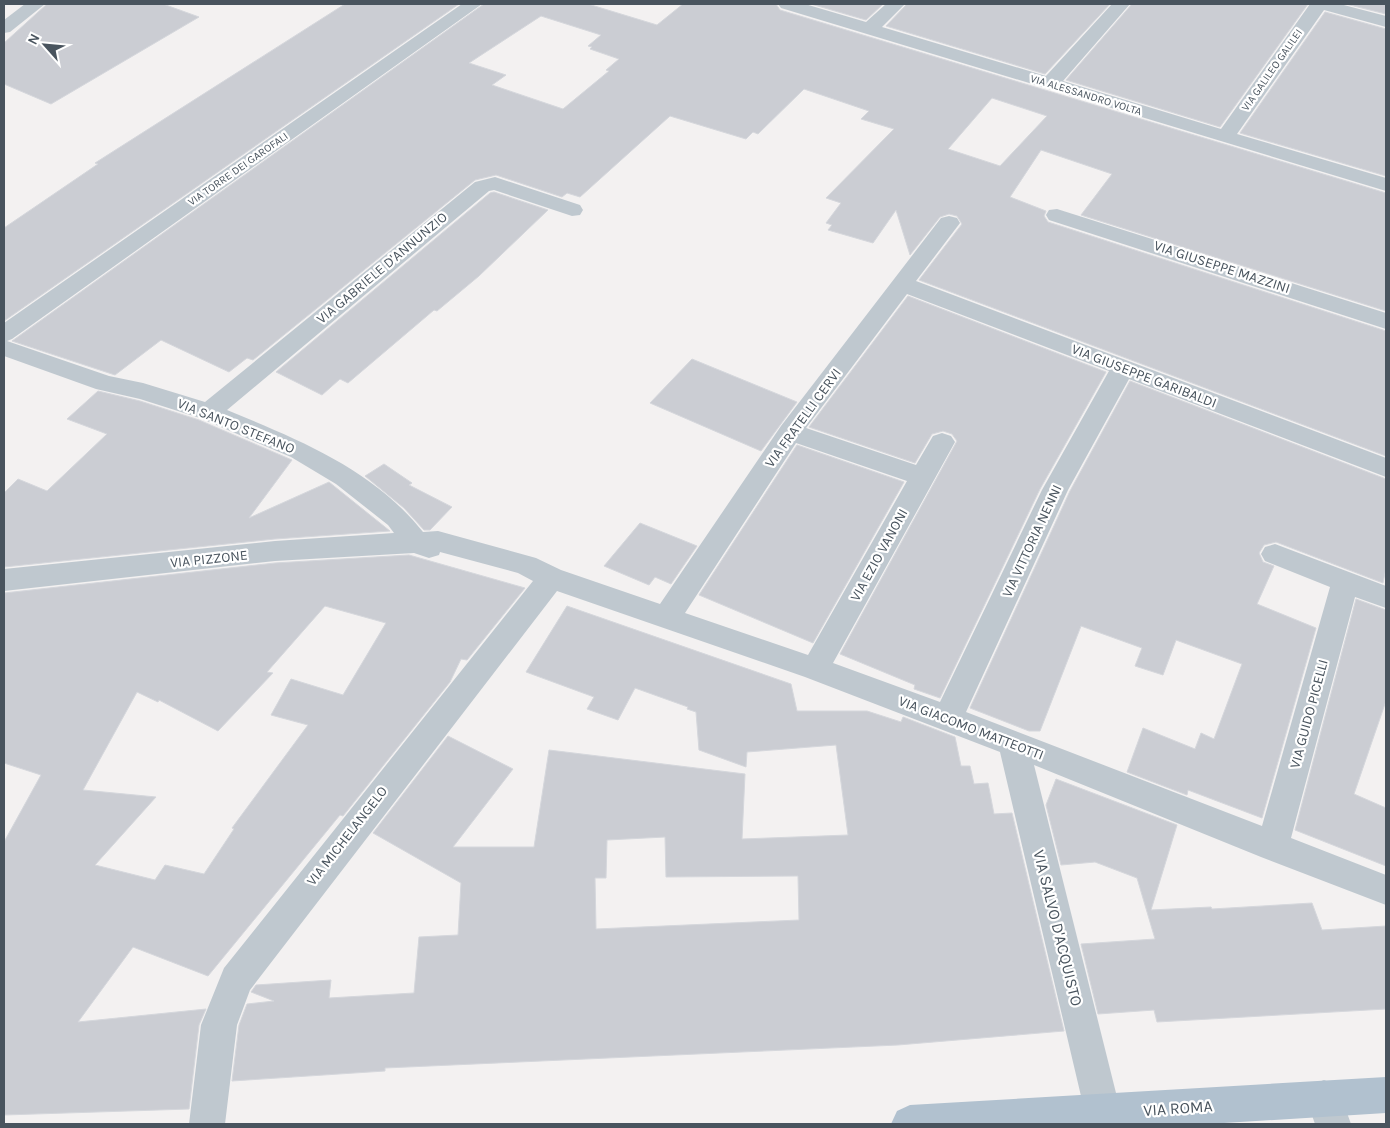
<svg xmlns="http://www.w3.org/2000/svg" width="1390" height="1128" font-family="Karla,sans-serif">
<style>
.building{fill:#cbcdd3;stroke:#d5d7dc;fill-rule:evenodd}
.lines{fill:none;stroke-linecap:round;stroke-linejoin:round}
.minor{fill:#bfc8cf;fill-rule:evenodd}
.primary{fill:#b1c1cf;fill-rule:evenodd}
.labels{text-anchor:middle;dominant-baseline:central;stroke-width:4.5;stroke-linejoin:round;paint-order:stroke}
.far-street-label{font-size:11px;fill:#49545e;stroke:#fff}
.street-label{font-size:14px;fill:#49545e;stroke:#fff}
.near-street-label{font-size:16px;fill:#49545e;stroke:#fff}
</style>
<rect width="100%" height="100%" fill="#f3f1f1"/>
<g class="building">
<path d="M47,4h116l36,13 -148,87 -47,-20v-41z"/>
<path d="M345,4h114l-455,317v-93l94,-64 -3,-1z"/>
<path d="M484,4h104l69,21 26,-21h93l4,6 606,183v118l-305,-96 31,-41 -71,-24 -31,47 36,14 -2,5 4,6 338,109v125l-467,-176 43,-56 -5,-8 -8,-2 -9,3 -30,38 -14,-45 -23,33 -45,-13 4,-5 -6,-2 15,-20 -15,-5 68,-69 -33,-10 8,-8 -65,-22 -46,45 -5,-2 -7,7 -76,-23 -90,81 -13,-4 -5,4 -66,-22 -21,5 -222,180 -6,-2 -18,14 -68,-32 -46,35 -103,-34zM541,16l60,19 -13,11 4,1 -2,2 29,10 -13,11 3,1 -46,38 -71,-24 14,-10 -37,-12zM992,98l55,18 -47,50 -52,-17z"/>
<path d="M811,4h72l-17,16z"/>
<path d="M907,4h203l-65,70 -159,-48z"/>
<path d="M1132,4h176l-88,123 -154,-47z"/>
<path d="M1346,4h40v10z"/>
<path d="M1325,12l61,17v147l-146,-43z"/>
<path d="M494,192l54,18 -69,66 -42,35 -3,-1 -86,73 -8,-4 -18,16 -46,-23 214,-179z"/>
<path d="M908,296l198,76 -66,117 -100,209 -26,-9 1,-4 -75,-31 117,-213 -5,-7 -9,-3 -11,3 -17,29 -106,-36z"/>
<path d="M692,359l105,43 -36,49 -111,-48z"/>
<path d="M1130,381l256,98v89l-3,15 -107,-41 -12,3 -5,8 4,9 11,4 -17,38 59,24 -54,190 -74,-28 -1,5 -60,-23 16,-44 52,21 6,-16 13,6 28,-75 -66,-24 -13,35 -28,-9 7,-18 -61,-22 -41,105h-11l-59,-23 100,-217z"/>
<path d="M98,391l42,10 59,19 93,40 -43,58 80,-36 61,49 -115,8 -271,28v-74l14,-14 29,12 60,-57 -40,-15z"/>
<path d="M797,445l107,37 -91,161 -114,-48z"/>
<path d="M384,464l28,19 -3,2 43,22 -22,23h-6l-20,-22 -39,-32z"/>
<path d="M640,523l57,23 -26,38 -16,-7 -6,8 -45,-19z"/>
<path d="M409,555l116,33 -58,72 -6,-1 -11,23 -107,134 -3,-1 -132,161 -75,-29 -55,75 128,-13 -7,16 -10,84 -185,6v-273l37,-67 -37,-12v-170l271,-30zM325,606l61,17 -43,72 -52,-16 -20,36 37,10 -76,103 2,1 -30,45 -39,-9 -10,15 -60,-15 61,-68 -73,-7 54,-98 21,10 1,-2 59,31 55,-58 -6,-1z"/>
<path d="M1356,599l30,11v91l-32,93 32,14v58l-91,-36z"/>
<path d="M567,606l224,78 6,27h70l34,11 2,-5 52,20 6,29h9l4,18 14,-1 6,31 18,-1 52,218 -166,14 -513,23v3l-153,10 7,-56 8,-21 27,-3 -23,-9 5,-7 75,-5 -2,18 85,-5 5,-56 39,-2 3,-52 -88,-50 75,-97 65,33 -60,78h81l15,-97 196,24 -3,65 106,-4 -12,-90 -89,7 -1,15 -47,-17 -3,-38 -9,-3 1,-2 -53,-19 -17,32 -31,-11 7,-12 -68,-25zM665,837l1,40 132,-1 1,44 -203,9 -1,-51h11l1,-38z"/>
<path d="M1056,779l121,46 -26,85 60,-3 1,2 100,-6 10,27 64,-4v83l-229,13 -3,-12 -56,4 -17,-70 74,-5 -18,-61 -42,-16 -34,3 -15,-60z"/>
</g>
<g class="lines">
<g class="minor">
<path d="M25,4h20l-35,28 -6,1v-13z"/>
<path d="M462,4h20l-470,335 -5,2 102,35 34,7 62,19 270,-220 20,-5 85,28 3,5 -3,5 -8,1 -78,-26 -5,1 -262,219c72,30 146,59 196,122l15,-1 98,27 25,12 99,34 121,-178 160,-208 8,-2 8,2 3,5 -44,58 470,177v19l-257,-98 -61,111 -102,222 296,114 68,-239 -65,-26 -4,-7 4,-7 10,-3 111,42v22l-31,-11 -64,241 95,37v30l-125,-48 -227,-92 87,348 -4,11h-28l-4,-11 -85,-361 -195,-75 -248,-86 -307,399 -13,35 -12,99h-36l12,-99 23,-57 309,-387 -15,-8 -78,-21 -1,3 -10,3 -15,-5 -139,8 -271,30v-22l271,-28 119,-8 -6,-8 -52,-41 -45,-27 -91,-39 -60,-19 -44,-10 -92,-33v-33zM907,294l202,77 -67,119 -102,212 -107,-39 122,-221 -4,-6 -9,-3 -9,3 -17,29 -110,-37zM796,443l111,38 -99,174 -123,-42z"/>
<path d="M778,4h27l61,18 20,-18h19l-23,23 164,49 66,-72h18l-67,77 158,48 89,-125h30l46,12v11l-62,-17 -87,124 149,44v13l-605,-183z"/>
<path d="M1057,209l329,104v16l-337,-109 -3,-5 3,-5z"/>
<path d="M1324,1080l13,5 14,39h-36l-9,-26 5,-13z"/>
</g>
<path class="primary" d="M1386,1077v36l-178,11h-317l6,-13 13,-6z"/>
</g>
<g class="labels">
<g class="far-street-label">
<text transform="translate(1272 70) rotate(-55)">VIA GALILEO GALILEI</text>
<text transform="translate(1086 95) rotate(17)">VIA ALESSANDRO VOLTA</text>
<text transform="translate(238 169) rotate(-35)">VIA TORRE DEI GAROFALI</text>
</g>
<g class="street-label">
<text transform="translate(1222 267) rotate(18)">VIA GIUSEPPE MAZZINI</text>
<text transform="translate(382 268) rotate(-40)">VIA GABRIELE D'ANNUNZIO</text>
<text transform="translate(1144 376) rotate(21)">VIA GIUSEPPE GARIBALDI</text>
<text transform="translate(803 418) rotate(-54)">VIA FRATELLI CERVI</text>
<text transform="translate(236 426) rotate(22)">VIA SANTO STEFANO</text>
<text transform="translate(1032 541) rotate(-65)">VIA VITTORIA NENNI</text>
<text transform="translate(879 555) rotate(-61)">VIA EZIO VANONI</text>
<text transform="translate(209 559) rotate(-6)">VIA PIZZONE</text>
<text transform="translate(1309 714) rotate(-75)">VIA GUIDO PICELLI</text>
<text transform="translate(971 728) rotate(21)">VIA GIACOMO MATTEOTTI</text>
<text transform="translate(347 836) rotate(-52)">VIA MICHELANGELO</text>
</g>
<g class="near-street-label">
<text transform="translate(1058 928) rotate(76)">VIA SALVO D'ACQUISTO</text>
<text transform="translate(1178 1108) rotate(-4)">VIA ROMA</text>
</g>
</g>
<rect width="1390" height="1128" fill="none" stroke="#49545e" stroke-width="10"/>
<g transform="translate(45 45) rotate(297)" stroke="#ffffff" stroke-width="4" paint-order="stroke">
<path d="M0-4L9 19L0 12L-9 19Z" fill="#49545e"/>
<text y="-8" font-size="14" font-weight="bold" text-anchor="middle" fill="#49545e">N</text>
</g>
</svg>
